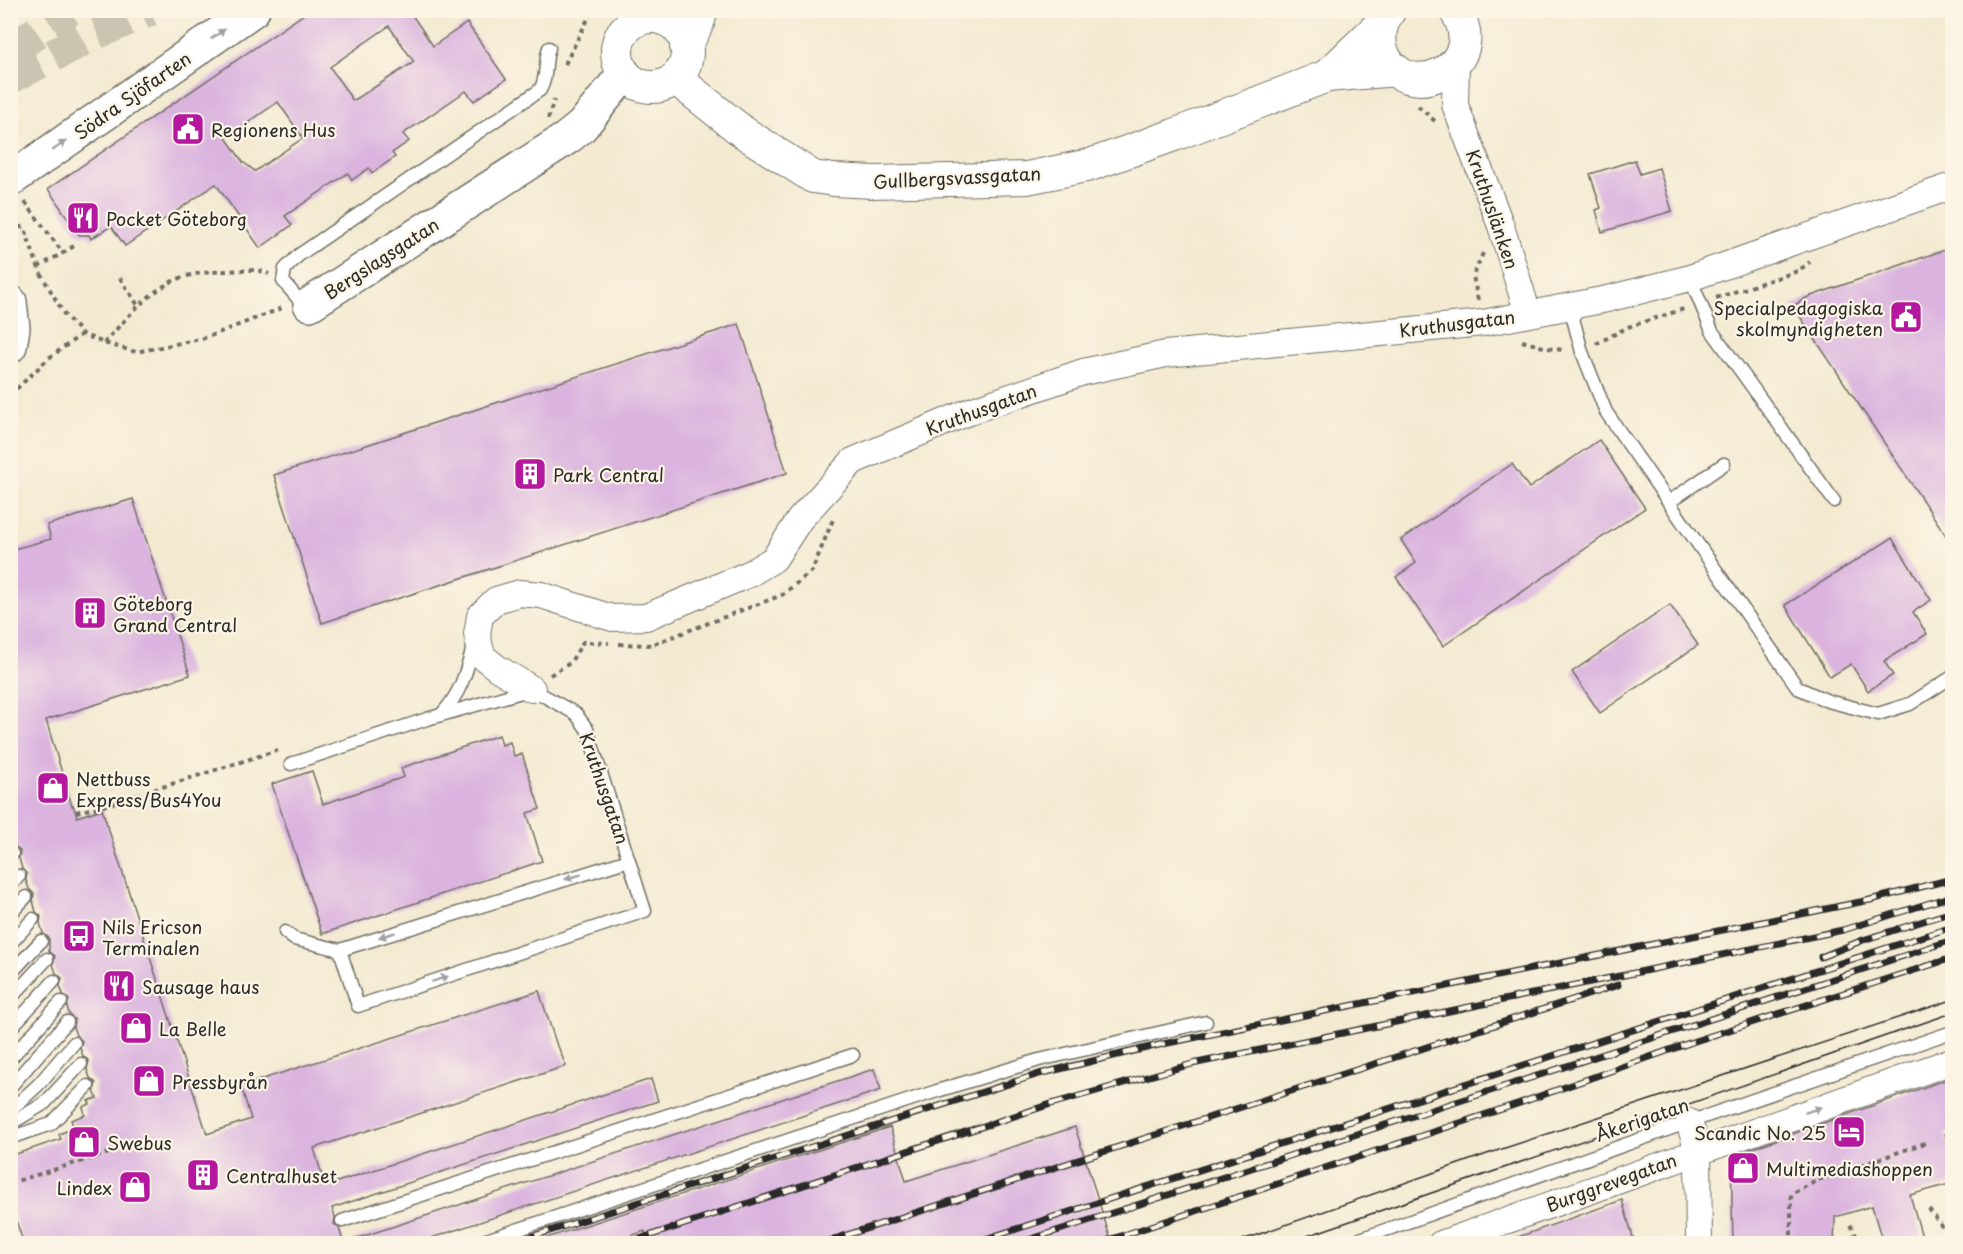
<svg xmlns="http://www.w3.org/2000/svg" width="1963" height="1254" font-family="'Playpen Sans',sans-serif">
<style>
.building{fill:#dab3df;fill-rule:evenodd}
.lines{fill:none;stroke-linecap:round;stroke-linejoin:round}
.trunk-tunnel{stroke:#cbc4b0;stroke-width:33;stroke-dasharray:33 16;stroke-linecap:butt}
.service-casing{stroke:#716e65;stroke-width:15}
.minor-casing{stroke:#716e65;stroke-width:28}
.tertiary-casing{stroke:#716e65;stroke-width:34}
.secondary-casing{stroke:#716e65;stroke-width:36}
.path{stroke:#716e65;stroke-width:4;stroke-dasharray:4.5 4.5;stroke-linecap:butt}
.service{stroke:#fff;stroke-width:12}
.minor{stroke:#fff;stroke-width:26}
.tertiary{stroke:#fff;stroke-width:32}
.secondary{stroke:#fff;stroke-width:33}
.tram{stroke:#2b2b2b;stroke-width:1.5}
.rail-casing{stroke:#2b2b2b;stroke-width:7}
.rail{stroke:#fcf5e5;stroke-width:4.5;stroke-dasharray:14;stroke-linecap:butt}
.oneway{fill:#a0a0a0}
.labels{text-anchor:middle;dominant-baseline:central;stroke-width:4.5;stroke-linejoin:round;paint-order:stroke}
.street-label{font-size:18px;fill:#2b2b2b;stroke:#fcf5e5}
.poi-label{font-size:18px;fill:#2b2b2b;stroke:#fcf5e5;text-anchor:start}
</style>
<rect width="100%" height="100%" fill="#fcf5e5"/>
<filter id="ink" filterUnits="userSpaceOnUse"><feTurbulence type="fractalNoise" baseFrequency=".0167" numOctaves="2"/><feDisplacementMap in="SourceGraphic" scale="12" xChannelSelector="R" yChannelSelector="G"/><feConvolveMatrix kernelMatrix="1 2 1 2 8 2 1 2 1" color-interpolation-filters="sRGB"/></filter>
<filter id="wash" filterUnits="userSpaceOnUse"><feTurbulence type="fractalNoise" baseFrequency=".008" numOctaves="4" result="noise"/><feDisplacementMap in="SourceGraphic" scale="24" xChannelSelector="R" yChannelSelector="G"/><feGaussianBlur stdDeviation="1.35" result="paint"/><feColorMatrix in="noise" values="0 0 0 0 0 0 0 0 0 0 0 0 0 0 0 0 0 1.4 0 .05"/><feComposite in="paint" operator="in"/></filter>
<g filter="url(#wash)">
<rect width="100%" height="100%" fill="#f3ead1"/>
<g id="blocks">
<g class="building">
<path d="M310,10h103l-3,2 23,34 34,-23 39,56 -32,22 -8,-10 -63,43 6,7 -17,12 3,4 -23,16 -3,-5 -17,12 -4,-7 -63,43 7,9 -32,23 -44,-64 -91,62 -14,-20 -20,13 -2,-4h-10l-31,-46zM389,26l25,36 -61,39 -23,-34zM278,102l25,36 -48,33 -12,-9 -17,-24z"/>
<path d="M1635,160l5,14 19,-6 13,43 -70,21 -6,-22 5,-2 -11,-34z"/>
<path d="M1953,247v299l-160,-240 15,-9z"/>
<path d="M739,324l48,149 -465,150 -48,-148z"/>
<path d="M1599,440l46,68 -202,138 -47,-69 20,-14 -15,-23 111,-76 17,24z"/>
<path d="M133,499l57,176 -144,45 26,86 1,-1 4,12 25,-8 105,325 44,-15 -10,-33 298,-95 18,55h1l8,20 -252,82 11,38 326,-107 7,22 -326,107 3,9 -1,7 5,4 5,16h-320l-14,-41v-47l51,-17 -2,-5 15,-6 -3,-8 14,-5 -2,-8 7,-3 -2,-3 9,-3 -3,-7 2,-8 -6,-5 -3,-9 2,-8 -6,-5 -3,-8 2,-7 -6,-6 -3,-8 2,-7 -6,-6 -2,-7 2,-7 -6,-6 -3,-8 2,-8 -6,-5 -3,-9 2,-8 -6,-5v-13l-6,-5 -3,-10 1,-7 -5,-4 -3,-11 1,-7 -5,-5 -3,-9 1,-6 -5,-5 -3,-11 1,-7 -5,-5 -5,-14v-282l41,-11 -4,-14z"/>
<path d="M1892,538l39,62 -18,12 14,22 -43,27 9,14 -25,16 -17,-27 -21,13 -45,-72z"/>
<path d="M1670,605l28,40 -98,68 -28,-41z"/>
<path d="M499,735l3,10 8,-3 4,14 8,-2 18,55 -13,4 15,48 -220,73 -50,-150 40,-13 11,33 81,-27 -3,-9z"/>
<path d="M874,1069l7,21 -468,154h-60l-1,-4z"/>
<path d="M1953,1077v55l-8,2 8,21v28l-43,12 14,49h-41l-11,-38 -37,11 -1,27h-101l-2,-88z"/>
<path d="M890,1127l16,54 169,-54 35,110 -20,7h-443l-2,-13 -38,13h-66l-1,-4z"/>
<path d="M1622,1200l13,44h-127l-1,-3z"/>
</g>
</g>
</g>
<g filter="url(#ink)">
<use href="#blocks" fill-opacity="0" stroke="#716e65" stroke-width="1.5"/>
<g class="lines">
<g class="trunk-tunnel">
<path d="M10,51l59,-41"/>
<path d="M10,78l86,-45 54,-23"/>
</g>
<g class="service-casing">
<g id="service">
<path d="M1690,278l22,53 122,170"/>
<path d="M309,304l-10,-4 -16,-19 2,-12 14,-14 241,-165c8,-13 4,-29 9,-42"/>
<path d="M1570,307l12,45 24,60 192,276 30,13 50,13 32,-10 42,-27"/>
<path d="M1669,502l55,-38"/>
<path d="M442,714c20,-23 24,-42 32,-70"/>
<path d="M291,764l136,-45 105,-30 44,25 11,15 58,182 -287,95 -18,-56 289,-90"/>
<path d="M10,856l2,-2"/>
<path d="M10,886l9,-10"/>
<path d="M10,914l16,-17"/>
<path d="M285,932l9,7 46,11"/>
<path d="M10,944l23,-25"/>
<path d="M10,974l31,-33"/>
<path d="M10,999l37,-40"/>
<path d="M10,1029l44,-48"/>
<path d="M10,1059l51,-57"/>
<path d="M10,1087l57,-65"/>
<path d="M10,1111l29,-27 35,-41"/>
<path d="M10,1124l35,-21 36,-39"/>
<path d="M10,1138l41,-14 37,-38"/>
<path d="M342,1221l511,-166"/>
<path d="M474,1244l463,-153 102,-31 167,-38"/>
<path d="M1346,1244l343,-122 263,-90"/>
</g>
</g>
<g class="minor-casing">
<g id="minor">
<path d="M1456,63l-1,42 46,121 27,88"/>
<path d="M532,689l-35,-21 -15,-12 -5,-22 3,-18 16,-16 24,-7 21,2 71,23 34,-1 103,-43 25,-15 26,-40 53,-58 120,-51 110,-38 83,-18 317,-31 124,-24 83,-21 262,-92"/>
<path d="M1689,1122l9,28 1,94"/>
<path d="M1441,1244l511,-183"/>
</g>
</g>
<g class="tertiary-casing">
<g id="tertiary">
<path d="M1390,10c-9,12 -12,26 -8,40 19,59 112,18 73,-40"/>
<circle cx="652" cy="52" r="35"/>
<path d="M686,46l12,-23 4,-13"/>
<path d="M1327,76l55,-53"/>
<path d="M675,78l68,54 70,45 21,3 40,2 153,-4 63,-13 84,-30 153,-59 69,-6"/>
</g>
</g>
<g class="secondary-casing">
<g id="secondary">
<path d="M10,180l243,-170"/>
<path d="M10,302l3,26 -3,18"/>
<path d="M310,304l257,-166 15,-12 42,-52"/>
</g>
</g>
<g class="path">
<path d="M565,64l25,-49 18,-5"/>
<path d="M1418,106l17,15"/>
<path d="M548,119l6,-19"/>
<path d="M25,202l38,51 14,-9"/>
<path d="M10,227h14l16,45 24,42 18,20 22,9 32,9 69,-14 80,-31"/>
<path d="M38,267l25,-14"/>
<path d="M120,278l19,29"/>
<path d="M1716,298l82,-27 12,-9"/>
<path d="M1478,300l-5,-24 10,-23"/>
<path d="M1522,341l25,7 17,2"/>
<path d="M104,343c20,-22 42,-49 69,-62 17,-8 37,-9 55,-10 15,-1 28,-3 41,3"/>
<path d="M1596,344l32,-17 59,-19"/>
<path d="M10,395l39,-37 33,-24"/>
<path d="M619,644l32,1 131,-50 30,-24 22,-54"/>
<path d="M550,675l20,-12 13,-21 26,1"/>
<path d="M76,812l24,-5 181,-58"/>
<path d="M10,1183l102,-31"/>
<path d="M1929,1209l23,31"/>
<path d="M1850,1225l11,19"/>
<path d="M1791,1244v-50l27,-14 107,-37"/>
</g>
<use href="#service" class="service"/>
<use href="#minor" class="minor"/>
<use href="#tertiary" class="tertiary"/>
<use href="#secondary" class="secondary"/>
<g class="tram">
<path d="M1231,1244l256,-90 465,-154"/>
<path d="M1284,1244l668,-231"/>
</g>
<g class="rail-casing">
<g id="rail">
<path d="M1821,957l42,-17 89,-28"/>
<path d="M509,1244l530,-170 124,-30 707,-144 82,-21"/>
<path d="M624,1244l427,-140 141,-40 651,-134 109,-34"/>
<path d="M819,1244l799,-259"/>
<path d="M970,1244l982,-317"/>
<path d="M1016,1244l496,-160 440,-144"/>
<path d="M1097,1244l423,-141 175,-62 257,-83"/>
</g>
</g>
<use href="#rail" class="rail"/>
</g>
<defs><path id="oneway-solid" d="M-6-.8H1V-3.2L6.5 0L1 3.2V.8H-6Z" transform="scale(1.5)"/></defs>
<g class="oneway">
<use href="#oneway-solid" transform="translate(218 34) rotate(-35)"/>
<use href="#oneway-solid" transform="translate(59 146) rotate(-35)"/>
<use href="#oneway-solid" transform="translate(573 877) rotate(163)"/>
<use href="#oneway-solid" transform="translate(387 935) rotate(163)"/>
<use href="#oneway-solid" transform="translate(440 979) rotate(-18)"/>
<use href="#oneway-solid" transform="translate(1813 1110) rotate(-19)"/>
</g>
</g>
<defs>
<g id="civic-square" transform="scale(1.725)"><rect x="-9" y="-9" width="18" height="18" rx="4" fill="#b5179e" stroke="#fcf5e5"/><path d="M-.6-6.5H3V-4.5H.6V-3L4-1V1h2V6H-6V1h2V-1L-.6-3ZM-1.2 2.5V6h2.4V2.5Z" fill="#fff"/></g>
<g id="restaurant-square" transform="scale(1.725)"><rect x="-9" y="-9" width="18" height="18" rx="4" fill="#b5179e" stroke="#fcf5e5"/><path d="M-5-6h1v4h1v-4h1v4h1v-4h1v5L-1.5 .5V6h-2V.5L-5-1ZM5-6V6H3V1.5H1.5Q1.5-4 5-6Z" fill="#fff"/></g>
<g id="building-square" transform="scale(1.725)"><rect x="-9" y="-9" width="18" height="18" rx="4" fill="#b5179e" stroke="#fcf5e5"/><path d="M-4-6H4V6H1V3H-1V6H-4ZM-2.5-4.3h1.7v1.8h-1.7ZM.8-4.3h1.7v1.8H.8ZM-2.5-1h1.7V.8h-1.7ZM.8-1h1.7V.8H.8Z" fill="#fff"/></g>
<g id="shop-square" transform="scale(1.725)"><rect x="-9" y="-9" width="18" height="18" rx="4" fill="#b5179e" stroke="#fcf5e5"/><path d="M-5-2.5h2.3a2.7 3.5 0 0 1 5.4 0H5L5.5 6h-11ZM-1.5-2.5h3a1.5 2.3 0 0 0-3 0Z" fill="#fff"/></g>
<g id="bus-square" transform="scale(1.725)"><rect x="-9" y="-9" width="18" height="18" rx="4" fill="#b5179e" stroke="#fcf5e5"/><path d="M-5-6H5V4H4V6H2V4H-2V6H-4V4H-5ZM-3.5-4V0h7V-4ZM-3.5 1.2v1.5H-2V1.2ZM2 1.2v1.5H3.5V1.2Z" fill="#fff"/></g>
<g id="hotel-square" transform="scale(1.725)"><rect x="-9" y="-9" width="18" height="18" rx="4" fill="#b5179e" stroke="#fcf5e5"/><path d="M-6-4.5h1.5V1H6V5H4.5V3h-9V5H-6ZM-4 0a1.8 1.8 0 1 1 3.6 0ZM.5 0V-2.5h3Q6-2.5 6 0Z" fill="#fff"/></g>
</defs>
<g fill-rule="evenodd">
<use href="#civic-square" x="188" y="129"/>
<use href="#restaurant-square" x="83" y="218"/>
<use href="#civic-square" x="1906" y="317"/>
<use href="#building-square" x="530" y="474"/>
<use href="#building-square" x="90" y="613"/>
<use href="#shop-square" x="53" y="788"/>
<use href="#bus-square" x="79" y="936"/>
<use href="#restaurant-square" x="119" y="986"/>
<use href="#shop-square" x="136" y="1028"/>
<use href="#shop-square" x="149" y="1081"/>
<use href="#hotel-square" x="1849" y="1132"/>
<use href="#shop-square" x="84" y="1142"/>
<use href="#shop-square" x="1743" y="1168"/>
<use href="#building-square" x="203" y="1175"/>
<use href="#shop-square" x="135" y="1187"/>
</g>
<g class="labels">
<g class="street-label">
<text transform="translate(132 95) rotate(-35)">Södra Sjöfarten</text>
<text transform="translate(957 177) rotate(-3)">Gullbergsvassgatan</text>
<text transform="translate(1493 209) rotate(71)">Kruthuslänken</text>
<text transform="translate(381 258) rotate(-33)">Bergslagsgatan</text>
<text transform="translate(1457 323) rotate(-7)">Kruthusgatan</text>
<text transform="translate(981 409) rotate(-20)">Kruthusgatan</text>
<text transform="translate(605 788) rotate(71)">Kruthusgatan</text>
<text transform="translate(1642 1119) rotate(-19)">Åkerigatan</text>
<text transform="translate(1611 1182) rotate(-20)">Burggrevegatan</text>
</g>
<g class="poi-label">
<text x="211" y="129">Regionens Hus</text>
<text x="106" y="218">Pocket Göteborg</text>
<text x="1883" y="307" text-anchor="end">Specialpedagogiska<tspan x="1883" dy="21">skolmyndigheten</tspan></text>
<text x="553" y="474">Park Central</text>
<text x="113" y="603">Göteborg<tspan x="113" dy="21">Grand Central</tspan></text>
<text x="76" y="778">Nettbuss<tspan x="76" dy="21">Express/Bus4You</tspan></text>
<text x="102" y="926">Nils Ericson<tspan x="102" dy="21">Terminalen</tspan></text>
<text x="142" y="986">Sausage haus</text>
<text x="159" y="1028">La Belle</text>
<text x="172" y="1081">Pressbyrån</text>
<text x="1826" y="1132" text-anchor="end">Scandic No. 25</text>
<text x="107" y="1142">Swebus</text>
<text x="1766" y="1168">Multimediashoppen</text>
<text x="226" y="1175">Centralhuset</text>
<text x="112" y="1187" text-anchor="end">Lindex</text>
</g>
</g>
<rect width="1963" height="1254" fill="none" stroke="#fcf5e5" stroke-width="36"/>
</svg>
